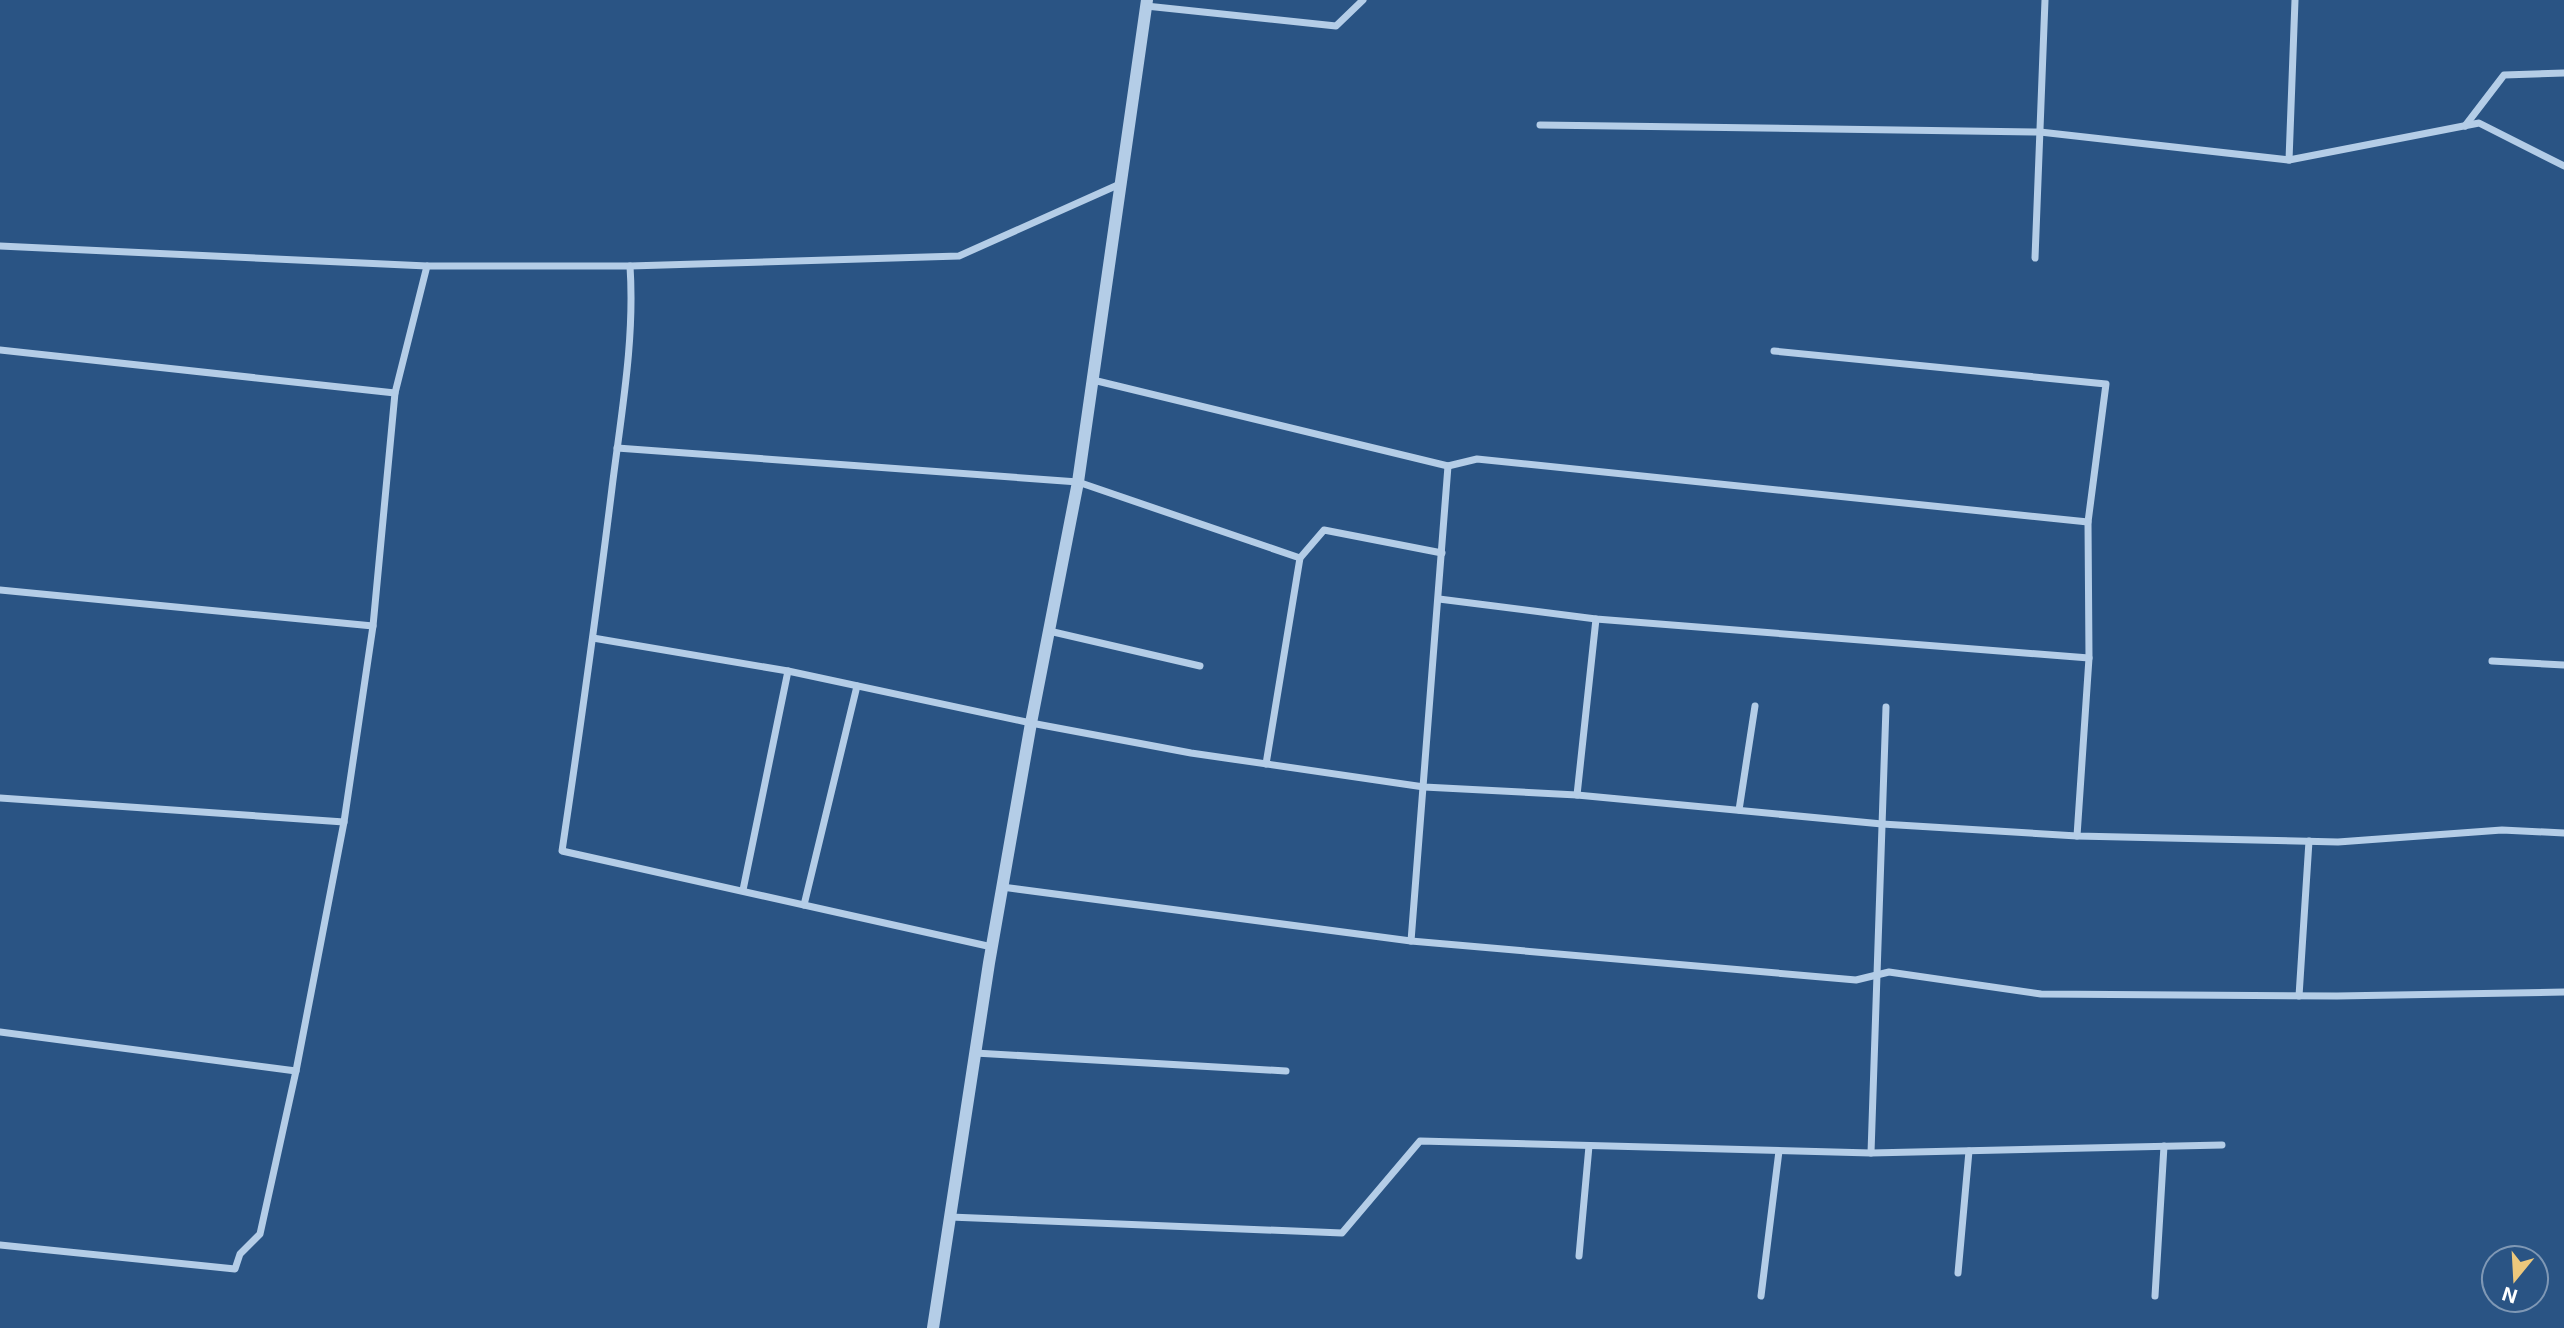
<svg xmlns="http://www.w3.org/2000/svg" width="2564" height="1328" font-family="Inter,sans-serif">
<style>
.lines{fill:none;stroke-linecap:round;stroke-linejoin:round}
.minor{stroke:#b4cde7;stroke-width:7}
.tertiary{stroke:#b4cde7;stroke-width:12}
</style>
<rect width="100%" height="100%" fill="#2a5484"/>
<g class="lines">
<g class="minor">
<path d="M1146,6l190,20 27,-26"/>
<path d="M1540,125l500,7 249,28 190,-37 85,43"/>
<path d="M2465,126l39,-51 60,-2"/>
<path d="M2289,160l6,-160"/>
<path d="M0,246l427,20h203l329,-10 161,-72"/>
<path d="M2035,258l10,-258"/>
<path d="M630,266c5,74 -9,149 -18,222 -15,121 -32,242 -50,363l430,96"/>
<path d="M0,350l395,43"/>
<path d="M1774,351l332,33 -18,138 1,136 -12,178"/>
<path d="M1093,380l355,86 29,-7 611,63"/>
<path d="M617,448l461,34 222,76"/>
<path d="M0,590l373,36"/>
<path d="M1439,599l157,20 493,39"/>
<path d="M1049,631l151,35"/>
<path d="M593,638l195,33 243,52 160,30 233,34 153,8 305,29 195,12 261,6 164,-12 62,3"/>
<path d="M2492,661l72,4"/>
<path d="M1266,764l34,-206 24,-28 118,23"/>
<path d="M1577,795l19,-176"/>
<path d="M0,798l344,24"/>
<path d="M1739,810l16,-104"/>
<path d="M1002,887l409,54 445,39 33,-8 152,22 296,2 227,-4"/>
<path d="M743,890l45,-219"/>
<path d="M804,905l53,-219"/>
<path d="M1411,941l37,-475"/>
<path d="M2299,996l10,-155"/>
<path d="M0,1032l296,39"/>
<path d="M975,1053l311,18"/>
<path d="M1871,1153l15,-446"/>
<path d="M950,1217l392,16 78,-92 451,12 351,-8"/>
<path d="M0,1245l235,24 5,-15 20,-20 36,-163 48,-249 29,-196 22,-233 32,-127"/>
<path d="M1579,1256l10,-110"/>
<path d="M1958,1273l11,-122"/>
<path d="M1761,1296l18,-145"/>
<path d="M2155,1296l9,-150"/>
</g>
<path class="tertiary" d="M933,1328l56,-365 42,-240 47,-241 69,-482"/>
</g>
<g transform="translate(2515 1279) rotate(198)"><circle r="33" fill="#2a5484" stroke="#7f98b5" stroke-width="2"/>
<path d="M0-5L12 26L0 18L-12 26Z" fill="#edc87c"/>
<text y="-10" font-size="19" font-weight="bold" text-anchor="middle" fill="#ffffff">N</text>
</g>
</svg>
